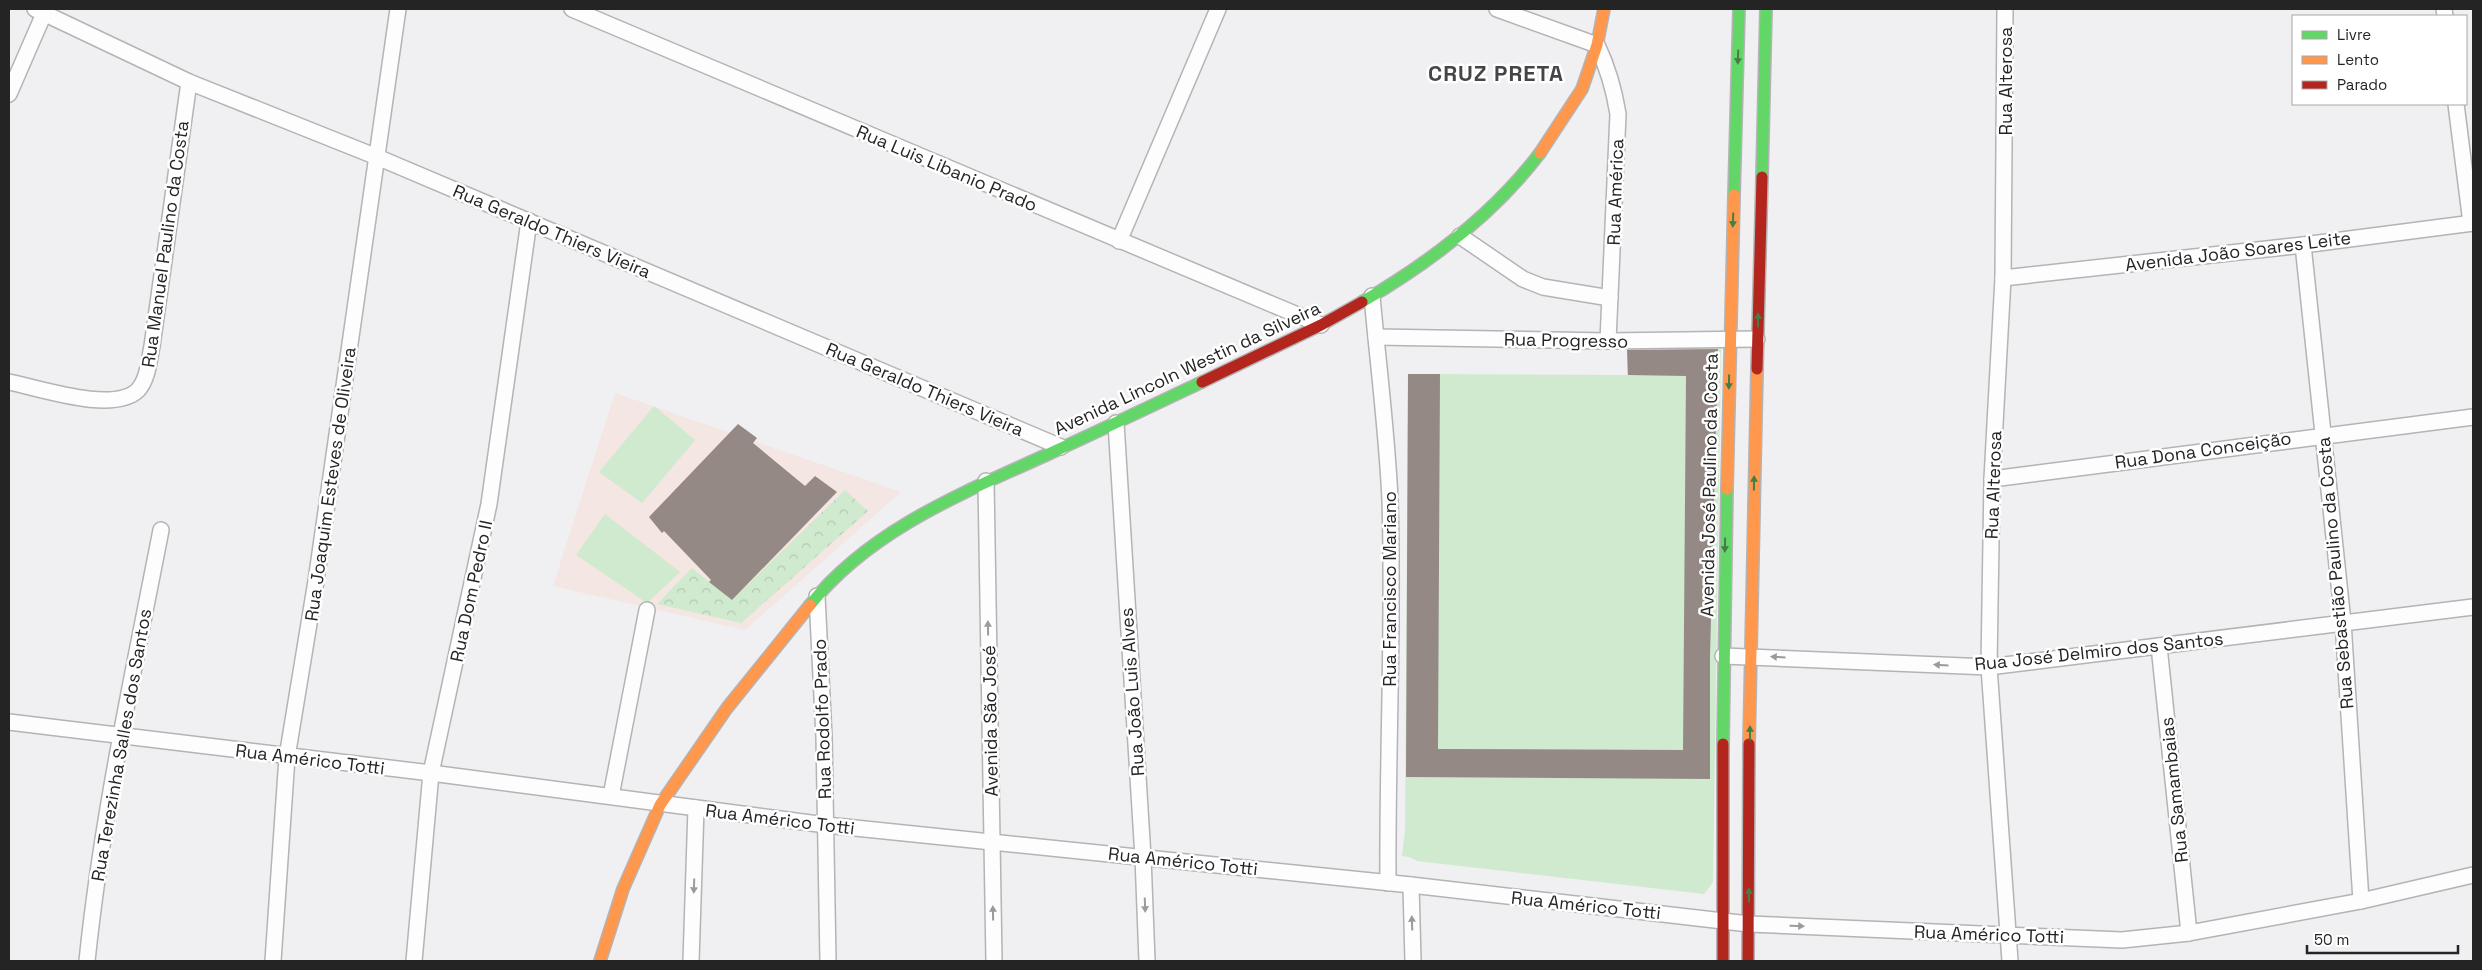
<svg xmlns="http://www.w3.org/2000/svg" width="2482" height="970" font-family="'Space Grotesk',sans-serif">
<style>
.commercial{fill:#f4e6e2}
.park{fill:url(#park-crowns)}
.garden{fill:#cfeacf}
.building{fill:#948984}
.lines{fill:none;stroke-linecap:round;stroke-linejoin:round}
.street-casing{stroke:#b4b3b5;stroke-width:18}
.fast-casing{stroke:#b4b3b5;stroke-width:14}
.slow-casing{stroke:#b4b3b5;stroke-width:14}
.jam-casing{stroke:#b4b3b5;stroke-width:14}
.street{stroke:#fdfdfd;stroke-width:15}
.fast{stroke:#63d668;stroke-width:11}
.slow{stroke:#ff974d;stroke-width:11}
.jam{stroke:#b3261e;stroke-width:11}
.oneway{fill:#447d46}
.oneway2{fill:#9b9b9c}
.labels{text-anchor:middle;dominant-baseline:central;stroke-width:5;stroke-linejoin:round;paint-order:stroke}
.street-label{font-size:18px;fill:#242425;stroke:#fff}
.district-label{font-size:22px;font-weight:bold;letter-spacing:1px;fill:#454548;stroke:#fff}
</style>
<defs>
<pattern id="park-crowns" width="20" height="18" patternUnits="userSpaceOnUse" patternTransform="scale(1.25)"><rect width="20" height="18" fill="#cfeacf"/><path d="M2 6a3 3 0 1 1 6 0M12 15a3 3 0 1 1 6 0" fill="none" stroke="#b2c9b2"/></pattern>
</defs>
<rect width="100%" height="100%" fill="#f0eff1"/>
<path class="commercial" d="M615,393l286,99 -156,138 -192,-44z"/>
<path class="park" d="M845,490l23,21 -127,112 -84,-19 35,-36 40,32z"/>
<g class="garden">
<path d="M1627,346h94l-8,536 -9,12 -287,-33 -8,-4 -7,-1 3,-25 3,-457 219,1z"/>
<path d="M654,406l41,34 -53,63 -43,-31z"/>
<path d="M605,514l75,58 -33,31 -71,-48z"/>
</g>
<g class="building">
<path d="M1718,349l-8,307v123l-304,-2 2,-403h32l-2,375 245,1 3,-374 -58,-1 -1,-25z"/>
<path d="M738,424l19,14 -4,5 52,43 10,-10 22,16 -105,108 -23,-18 2,-2 -47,-49 -2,2 -13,-16z"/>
</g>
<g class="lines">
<g class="street-casing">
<g id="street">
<path d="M35,9l154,73 188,75 684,290"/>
<path d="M572,9l749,316"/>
<path d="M1497,9l100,36c11,23 17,44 21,69l-10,227"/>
<path d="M2005,9l-2,269 -11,201 -3,188 21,294"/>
<path d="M2444,9l1,7"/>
<path d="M9,94l37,-85"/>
<path d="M2456,104l15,119"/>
<path d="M1460,236l63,43 20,8 67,11"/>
<path d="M1119,241l99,-232"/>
<path d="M2303,245l40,377 18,279"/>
<path d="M2003,278l300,-33 170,-22"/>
<path d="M1372,296c6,68 15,136 18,204 4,127 -3,255 -2,383"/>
<path d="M1376,337l232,4 149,-2"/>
<path d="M9,382c30,6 105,32 129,8 10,-11 11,-30 14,-44l37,-264"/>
<path d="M1116,423l27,434 4,104"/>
<path d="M1992,479l481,-62"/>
<path d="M986,481l8,480"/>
<path d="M817,596l7,141 4,224"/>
<path d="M2159,646l30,287"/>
<path d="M1723,656l266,11 484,-60"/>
<path d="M9,722l422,51 395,52 585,60 338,39 373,16 67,-7 172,-32 112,-26"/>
<path d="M611,796l36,-186"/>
<path d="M1411,885l2,76"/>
<path d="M87,961c15,-145 46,-287 74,-431"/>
<path d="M273,961l14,-204 29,-176 82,-572"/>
<path d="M414,961l17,-188 58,-269 40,-283"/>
<path d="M691,961l5,-153"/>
</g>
</g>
<g class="fast-casing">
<g id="fast">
<path d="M1762,177l4,-168"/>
<path d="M1734,195l5,-186"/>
<path d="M1362,302c67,-39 131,-87 178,-149"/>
<path d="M810,605c59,-74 150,-111 234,-149 53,-24 105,-49 158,-74"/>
<path d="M1723,744l4,-255"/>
</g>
</g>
<g class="slow-casing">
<g id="slow">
<path d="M1540,153l42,-64 15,-44 7,-36"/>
<path d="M1727,489l7,-294"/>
<path d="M1749,744l8,-375"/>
<path d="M600,961l23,-72 37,-84 67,-97 83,-103"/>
</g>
</g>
<g class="jam-casing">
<g id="jam">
<path d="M1757,369l5,-192"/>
<path d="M1202,382l119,-57 41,-23"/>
<path d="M1723,744v217"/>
<path d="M1748,961l1,-217"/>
</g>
</g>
<use href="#street" class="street"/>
<use href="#fast" class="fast"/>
<use href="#slow" class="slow"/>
<use href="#jam" class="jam"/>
</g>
<defs><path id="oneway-solid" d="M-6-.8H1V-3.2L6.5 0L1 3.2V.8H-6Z" transform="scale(1.25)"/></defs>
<g class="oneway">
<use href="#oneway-solid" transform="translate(1738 57) rotate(92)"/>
<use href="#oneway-solid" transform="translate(1733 220) rotate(92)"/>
<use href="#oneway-solid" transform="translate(1758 320) rotate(-89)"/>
<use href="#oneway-solid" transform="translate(1729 382) rotate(91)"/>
<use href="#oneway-solid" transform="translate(1754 483) rotate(-89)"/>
<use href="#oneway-solid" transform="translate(1725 545) rotate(91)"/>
<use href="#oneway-solid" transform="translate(1750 733) rotate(-90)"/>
<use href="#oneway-solid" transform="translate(1749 895) rotate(-90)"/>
</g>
<g class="oneway2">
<use href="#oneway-solid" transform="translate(988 628) rotate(-91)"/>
<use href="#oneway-solid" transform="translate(1778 657) rotate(-177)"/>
<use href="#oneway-solid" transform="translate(1941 665) rotate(-177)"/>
<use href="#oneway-solid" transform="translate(694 886) rotate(92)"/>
<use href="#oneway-solid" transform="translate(1145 905) rotate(88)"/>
<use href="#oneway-solid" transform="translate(993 913) rotate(-91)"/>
<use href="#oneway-solid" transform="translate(1412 923) rotate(-92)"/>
<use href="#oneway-solid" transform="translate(1797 926) rotate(2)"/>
</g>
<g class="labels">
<g class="street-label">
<text transform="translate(2005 81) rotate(-90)">Rua Alterosa</text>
<text transform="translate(947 168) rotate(23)">Rua Luis Libanio Prado</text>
<text transform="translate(1615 192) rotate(-88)">Rua América</text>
<text transform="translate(552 231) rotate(23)">Rua Geraldo Thiers Vieira</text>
<text transform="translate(165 244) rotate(-82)">Rua Manuel Paulino da Costa</text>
<text transform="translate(2238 251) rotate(-7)">Avenida João Soares Leite</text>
<text transform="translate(1566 340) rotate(1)">Rua Progresso</text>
<text transform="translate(1187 368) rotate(-25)">Avenida Lincoln Westin da Silveira</text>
<text transform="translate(925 389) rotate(23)">Rua Geraldo Thiers Vieira</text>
<text transform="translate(2203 450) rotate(-8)">Rua Dona Conceição</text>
<text transform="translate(330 484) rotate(-82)">Rua Joaquim Esteves de Oliveira</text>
<text transform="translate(1709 485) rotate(-89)">Avenida José Paulino da Costa</text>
<text transform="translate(1993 485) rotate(-88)">Rua Alterosa</text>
<text transform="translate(2335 573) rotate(-95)">Rua Sebastião Paulino da Costa</text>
<text transform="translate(1389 589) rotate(-90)">Rua Francisco Mariano</text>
<text transform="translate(471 591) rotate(-78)">Rua Dom Pedro II</text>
<text transform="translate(2099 651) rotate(-6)">Rua José Delmiro dos Santos</text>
<text transform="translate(1132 692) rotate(-94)">Rua João Luis Alves</text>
<text transform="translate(822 719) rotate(-92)">Rua Rodolfo Prado</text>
<text transform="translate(990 721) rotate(-91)">Avenida São José</text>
<text transform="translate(121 745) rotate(-80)">Rua Terezinha Salles dos Santos</text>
<text transform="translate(310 759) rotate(7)">Rua Américo Totti</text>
<text transform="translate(2174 790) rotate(-96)">Rua Samambaias</text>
<text transform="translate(780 819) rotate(7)">Rua Américo Totti</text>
<text transform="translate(1183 861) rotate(6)">Rua Américo Totti</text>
<text transform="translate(1586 905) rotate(6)">Rua Américo Totti</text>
<text transform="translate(1989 934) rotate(2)">Rua Américo Totti</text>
</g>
<g class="district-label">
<text x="1496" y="73">CRUZ PRETA</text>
</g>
</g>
<rect width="2482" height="970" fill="none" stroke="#242425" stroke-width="20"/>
<rect x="2292" y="15" width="175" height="90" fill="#ffffff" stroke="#a7a7a8"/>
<rect x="2302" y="31" width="25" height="8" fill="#63d668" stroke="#a7a7a8"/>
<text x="2337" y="40" font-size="15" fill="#242425">Livre</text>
<rect x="2302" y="56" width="25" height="8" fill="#ff974d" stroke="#a7a7a8"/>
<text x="2337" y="65" font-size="15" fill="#242425">Lento</text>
<rect x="2302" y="81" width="25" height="8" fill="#b3261e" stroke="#a7a7a8"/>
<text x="2337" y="90" font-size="15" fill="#242425">Parado</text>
<path d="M2307 945v8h151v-8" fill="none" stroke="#242425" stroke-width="2.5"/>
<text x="2314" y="945" font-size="15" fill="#242425" stroke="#ffffff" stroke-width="4" paint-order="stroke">50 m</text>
</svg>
